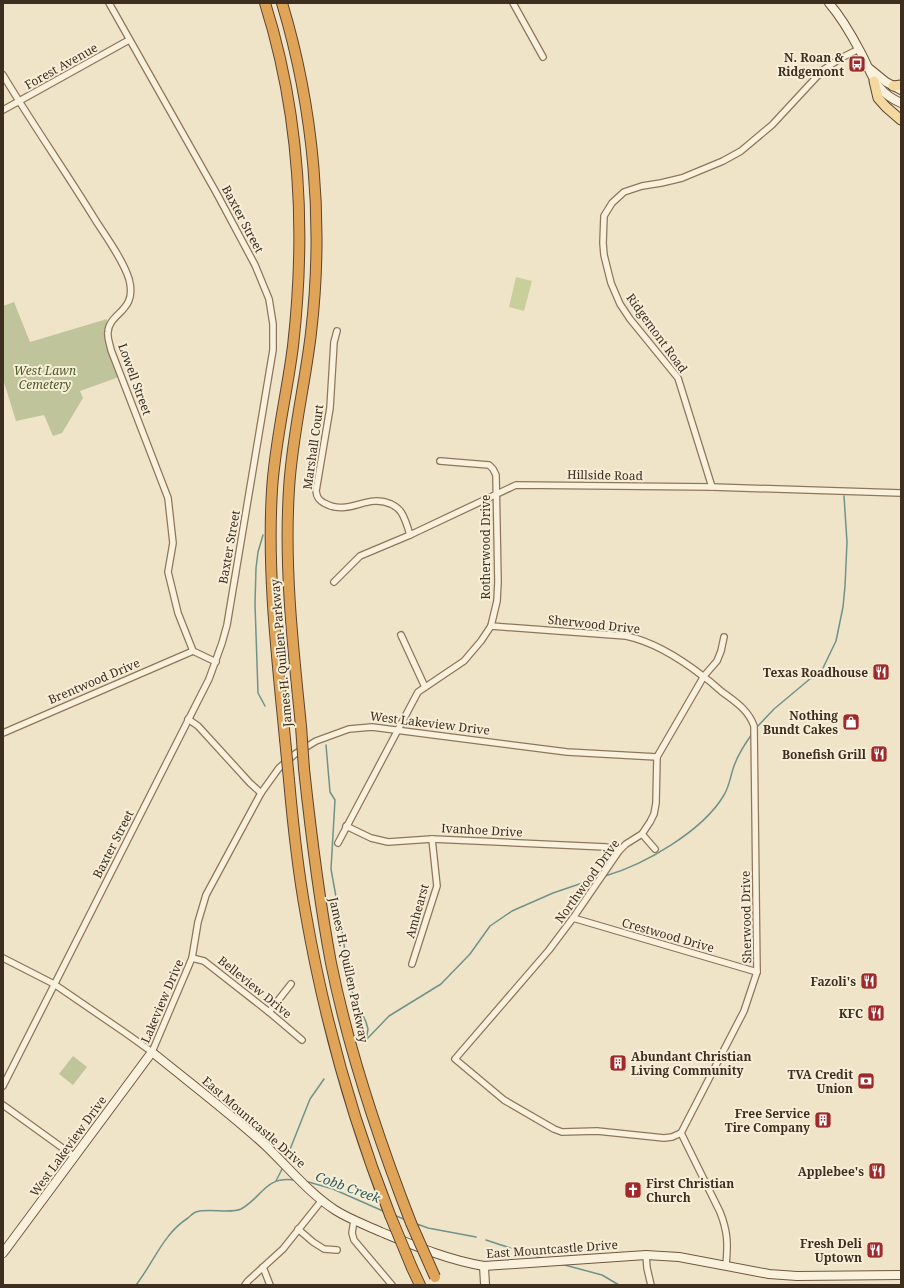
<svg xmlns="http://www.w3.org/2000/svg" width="904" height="1288" font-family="'Noto Serif',serif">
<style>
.green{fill:#c9cf9b}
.cemetery{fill:#bfc49a}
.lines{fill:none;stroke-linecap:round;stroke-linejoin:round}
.stream{stroke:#6f938a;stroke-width:1.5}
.street-casing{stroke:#8d765c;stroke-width:8}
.secondary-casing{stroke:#6f573f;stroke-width:10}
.primary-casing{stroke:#5b4430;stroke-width:11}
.highway-casing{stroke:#5b4430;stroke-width:12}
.street{stroke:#faf1dc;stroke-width:5.5}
.secondary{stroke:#faf1dc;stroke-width:8}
.primary{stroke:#f3d9a0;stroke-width:9}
.highway{stroke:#e0a458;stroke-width:10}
.highway-bridge-casing{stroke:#5b4430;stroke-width:12;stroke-linecap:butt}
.highway-bridge{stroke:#e0a458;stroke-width:10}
.labels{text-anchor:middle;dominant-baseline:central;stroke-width:4;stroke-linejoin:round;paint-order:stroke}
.poi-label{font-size:12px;font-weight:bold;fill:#3d2e20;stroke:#f7eed8;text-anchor:end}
.street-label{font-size:12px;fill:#3d2e20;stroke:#f7eed8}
.park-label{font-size:12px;font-style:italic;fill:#4d5a26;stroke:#f7eed8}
.water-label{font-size:13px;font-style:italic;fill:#2f5d5a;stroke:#f7eed8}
</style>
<rect width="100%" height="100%" fill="#f0e4c8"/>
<path class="green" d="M516,277l16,4 -8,30 -15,-4z"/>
<g class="cemetery">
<path d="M14,302l16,40 77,-23 -1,22 13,36 -39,14 3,7 -21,35 -9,3 -9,-21 -28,6 -13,-42v-73z"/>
<path d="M73,1056l14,11 -14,18 -14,-11z"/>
</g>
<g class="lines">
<g class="stream">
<path d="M263,535l-5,17 -2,16 -1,36 3,89 7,13"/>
<path d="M756,728l18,-19 49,-41 13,-27 7,-34 2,-21 2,-44 -3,-46"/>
<path d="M326,745l4,47 5,8 -4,69 12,67 6,49 17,37 2,7 -2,11"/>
<path d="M605,876c39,-11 98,-45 119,-81 5,-8 6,-17 9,-26 4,-13 11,-24 19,-35"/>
<path d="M366,1040l23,-24 52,-32 29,-30 20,-28 22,-15 41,-18 44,-15"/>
<path d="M285,1162l25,-63 14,-20"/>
<path d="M276,1181l7,-14"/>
<path d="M305,1181l28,8 50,22"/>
<path d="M394,1215l12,5"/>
<path d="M417,1224l11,4 48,9"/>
<path d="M486,1240l58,19"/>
<path d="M561,1264l41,11 17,10"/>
<path d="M136,1285c18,-23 27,-51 52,-67 2,-2 5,-5 8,-6 13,-4 35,2 45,-3 22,-12 23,-33 54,-29"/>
</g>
<g class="street-casing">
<g id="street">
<path d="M513,3l30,54"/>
<path d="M3,75c30,50 63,97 93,146 11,17 27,39 33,58 9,33 -20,33 -21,53 -1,6 2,12 3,18l57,148 5,45 -5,29 10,41 15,38 23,11"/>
<path d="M3,110l126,-70"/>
<path d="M337,331l-3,11 -4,66 -14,83c1,7 3,9 8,12 25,14 42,-10 67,1 4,2 8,5 10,8 4,6 7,16 9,23"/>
<path d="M712,487l-34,-109 -48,-59 -10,-15 -9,-21 -7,-28 -1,-12 1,-27 8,-13 12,-11 18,-6 19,-3 21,-5 41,-17 18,-10 31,-26 51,-55 18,-12 18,-9"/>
<path d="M334,582l26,-26 50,-21 106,-50 196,2 189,6"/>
<path d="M491,626l135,10c29,6 55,23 78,41 6,4 11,9 17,14 13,10 27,18 33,35l3,246 -13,39 -63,122 -9,4 -8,1 -67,-7 -35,1 -8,-3 -50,-29 -49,-41 94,-109 24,-32 46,-67 7,-7 16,-10 8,-12 4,-8 2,-11 1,-46 47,-81 13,-15 4,-10 3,-14"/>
<path d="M401,635l24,52"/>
<path d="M188,719l10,7 52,57 11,10"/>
<path d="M3,733l190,-82"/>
<path d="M346,826l25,12 17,4 44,-3 174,8 13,4"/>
<path d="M642,834l13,15"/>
<path d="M338,843l80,-151 46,-31 17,-20 10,-15 6,-25 1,-19 -2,-107 -3,-6 -4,-4 -49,-4"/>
<path d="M573,918l184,54"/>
<path d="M3,958l51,26 73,50 25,18 40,-94 6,-36 8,-27 55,-102 18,-25 16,-14 21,-13 33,-12 23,-2 195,25 90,5"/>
<path d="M192,958l12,3 65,51 33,28"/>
<path d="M412,964l25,-78 -5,-47"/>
<path d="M269,1012l22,-28"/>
<path d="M3,1086l206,-407 13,-36 5,-18 46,-275v-26l-4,-25 -14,-34 -38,-71 -108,-191"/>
<path d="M3,1105l72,52"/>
<path d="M681,1133l39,79c8,20 8,33 6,53"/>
<path d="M354,1220l-2,13 2,7 38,45"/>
<path d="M298,1229l15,13 11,7 13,1"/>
<path d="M646,1255l1,13 4,17"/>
<path d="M263,1267l7,18"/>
<path d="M245,1285l3,-4 35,-32 39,-49"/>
</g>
</g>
<g class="secondary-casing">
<g id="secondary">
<path d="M829,3c12,14 22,31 31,48 13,24 14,40 41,52"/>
<path d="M870,69l16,13 15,8"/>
<path d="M3,1253l149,-201c38,31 78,61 114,94 23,22 43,47 69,64 14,9 31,15 46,22 34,14 67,28 103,34l162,-11 33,2 90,17 28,2 104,-1"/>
<path d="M484,1266l1,19"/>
</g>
</g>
<g class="primary-casing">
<g id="primary">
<path d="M874,81l4,17 8,9 15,13"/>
<path d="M893,86l8,-1"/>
</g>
</g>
<g class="highway-casing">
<g id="highway">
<path d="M265,3c35,111 41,228 28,343 -6,48 -18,95 -21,144 -5,83 5,166 13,249"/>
<path d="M282,3c32,106 42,220 29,330 -6,52 -19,103 -22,156 -5,79 4,158 12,237"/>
<path d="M304,769c7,65 15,130 27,194 18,89 47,175 80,260"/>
<path d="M289,780c4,45 9,91 17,135 18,103 46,203 84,300"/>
<path d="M412,1268l8,17"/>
</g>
</g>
<use href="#street" class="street"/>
<use href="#secondary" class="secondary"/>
<use href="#primary" class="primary"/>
<use href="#highway" class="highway"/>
<g class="highway-bridge-casing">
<g id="highway-bridge">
<path d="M301,726l3,43"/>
<path d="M285,739l4,41"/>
<path d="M390,1215l22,53"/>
<path d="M411,1223l24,54"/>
</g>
</g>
<use href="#highway-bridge" class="highway-bridge"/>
</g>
<defs>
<g id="bus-square" transform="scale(0.9)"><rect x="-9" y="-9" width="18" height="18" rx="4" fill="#9e2a2b" stroke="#f7eed8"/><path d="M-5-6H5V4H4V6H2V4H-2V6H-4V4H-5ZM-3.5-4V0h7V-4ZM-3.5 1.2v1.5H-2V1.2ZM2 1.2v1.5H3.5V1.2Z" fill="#fff"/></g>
<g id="restaurant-square" transform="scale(0.9)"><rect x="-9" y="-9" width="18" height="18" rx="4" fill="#9e2a2b" stroke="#f7eed8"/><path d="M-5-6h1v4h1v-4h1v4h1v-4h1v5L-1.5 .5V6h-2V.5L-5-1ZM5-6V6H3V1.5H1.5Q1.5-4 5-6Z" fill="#fff"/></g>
<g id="shop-square" transform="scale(0.9)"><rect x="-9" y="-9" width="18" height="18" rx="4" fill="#9e2a2b" stroke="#f7eed8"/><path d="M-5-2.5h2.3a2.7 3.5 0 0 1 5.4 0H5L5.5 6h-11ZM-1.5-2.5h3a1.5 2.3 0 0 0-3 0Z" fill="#fff"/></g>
<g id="building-square" transform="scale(0.9)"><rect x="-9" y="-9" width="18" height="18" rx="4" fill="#9e2a2b" stroke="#f7eed8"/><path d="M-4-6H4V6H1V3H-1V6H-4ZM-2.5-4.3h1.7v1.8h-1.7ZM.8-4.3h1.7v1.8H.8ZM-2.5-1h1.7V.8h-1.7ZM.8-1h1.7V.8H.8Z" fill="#fff"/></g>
<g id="bank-square" transform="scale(0.9)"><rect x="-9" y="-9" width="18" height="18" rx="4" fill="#9e2a2b" stroke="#f7eed8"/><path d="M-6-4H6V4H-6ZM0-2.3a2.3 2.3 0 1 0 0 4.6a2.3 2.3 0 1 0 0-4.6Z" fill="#fff"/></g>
<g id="church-square" transform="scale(0.9)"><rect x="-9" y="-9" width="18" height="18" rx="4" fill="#9e2a2b" stroke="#f7eed8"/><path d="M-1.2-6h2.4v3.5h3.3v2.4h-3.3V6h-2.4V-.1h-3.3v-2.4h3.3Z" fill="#fff"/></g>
</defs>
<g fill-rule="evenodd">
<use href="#bus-square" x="857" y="64"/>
<use href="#restaurant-square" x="881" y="672"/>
<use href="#shop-square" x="851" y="722"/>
<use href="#restaurant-square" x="879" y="754"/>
<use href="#restaurant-square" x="869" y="981"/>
<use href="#restaurant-square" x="876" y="1013"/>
<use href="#building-square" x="618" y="1063"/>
<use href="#bank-square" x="866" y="1081"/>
<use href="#building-square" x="823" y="1120"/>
<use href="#restaurant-square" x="877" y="1171"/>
<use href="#church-square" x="633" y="1190"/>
<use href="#restaurant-square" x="875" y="1250"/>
</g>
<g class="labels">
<g class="poi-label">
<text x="844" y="57">N. Roan &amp;<tspan x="844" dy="14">Ridgemont</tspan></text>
<text x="868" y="672">Texas Roadhouse</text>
<text x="838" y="715">Nothing<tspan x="838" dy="14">Bundt Cakes</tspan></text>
<text x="866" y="754">Bonefish Grill</text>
<text x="856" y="981">Fazoli's</text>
<text x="863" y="1013">KFC</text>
<text x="631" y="1056" text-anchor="start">Abundant Christian<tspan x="631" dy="14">Living Community</tspan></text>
<text x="853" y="1074">TVA Credit<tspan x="853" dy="14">Union</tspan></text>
<text x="810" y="1113">Free Service<tspan x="810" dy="14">Tire Company</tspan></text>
<text x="864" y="1171">Applebee's</text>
<text x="646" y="1183" text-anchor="start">First Christian<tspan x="646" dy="14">Church</tspan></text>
<text x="862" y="1243">Fresh Deli<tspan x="862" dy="14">Uptown</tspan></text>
</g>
<g class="street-label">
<text transform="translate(61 66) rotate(-29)">Forest Avenue</text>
<text transform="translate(243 219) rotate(62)">Baxter Street</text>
<text transform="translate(657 333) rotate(54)">Ridgemont Road</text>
<text transform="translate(135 379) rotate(70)">Lowell Street</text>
<text transform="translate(313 447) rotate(-82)">Marshall Court</text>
<text transform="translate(605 475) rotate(1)">Hillside Road</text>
<text transform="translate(229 547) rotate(-80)">Baxter Street</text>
<text transform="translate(485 547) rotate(-90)">Rotherwood Drive</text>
<text transform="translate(594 624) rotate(6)">Sherwood Drive</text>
<text transform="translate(281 653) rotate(-95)">James H. Quillen Parkway</text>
<text transform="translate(94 681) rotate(-23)">Brentwood Drive</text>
<text transform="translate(430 723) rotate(7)">West Lakeview Drive</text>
<text transform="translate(482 830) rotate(3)">Ivanhoe Drive</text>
<text transform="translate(113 844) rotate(-63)">Baxter Street</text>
<text transform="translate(587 881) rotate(-54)">Northwood Drive</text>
<text transform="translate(417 911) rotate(-74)">Amhearst</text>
<text transform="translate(746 917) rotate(-91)">Sherwood Drive</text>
<text transform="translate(668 935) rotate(16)">Crestwood Drive</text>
<text transform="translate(349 970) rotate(78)">James H. Quillen Parkway</text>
<text transform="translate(255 987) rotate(39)">Belleview Drive</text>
<text transform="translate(162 1001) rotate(-67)">Lakeview Drive</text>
<text transform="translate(254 1122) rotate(41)">East Mountcastle Drive</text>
<text transform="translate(68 1146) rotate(-54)">West Lakeview Drive</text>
<text transform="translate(552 1249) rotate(-4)">East Mountcastle Drive</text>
</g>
<g class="park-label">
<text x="45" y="370">West Lawn<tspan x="45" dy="14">Cemetery</tspan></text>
</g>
<g class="water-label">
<text transform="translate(348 1187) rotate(20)">Cobb Creek</text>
</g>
</g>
<rect width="904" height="1288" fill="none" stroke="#3d2e20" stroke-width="8"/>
</svg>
